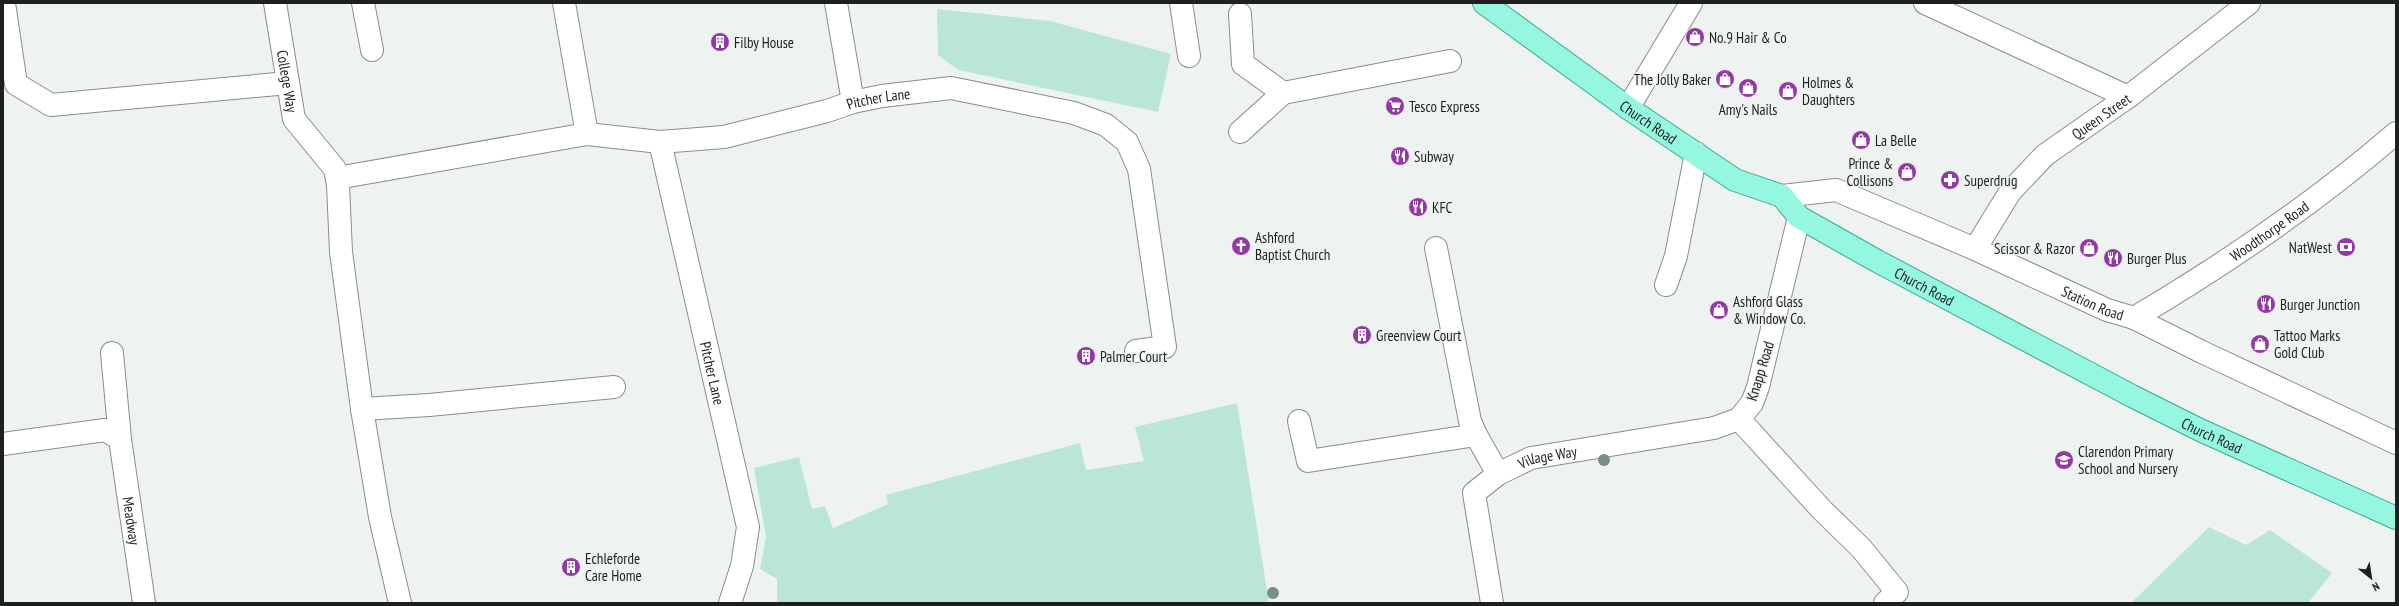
<svg xmlns="http://www.w3.org/2000/svg" width="2399" height="606" font-family="'PT Sans Narrow',sans-serif">
<style>
.green{fill:#bae6d9}
.lines{fill:none;stroke-linecap:round;stroke-linejoin:round}
.minor-casing{stroke:#898d8b;stroke-width:24}
.major-casing{stroke:#3ea890;stroke-width:24}
.minor{stroke:#fff;stroke-width:22}
.major{stroke:#96f7e1;stroke-width:22}
.tree{fill:#7a8f89}
.labels{text-anchor:middle;dominant-baseline:central;stroke-width:3;stroke-linejoin:round;paint-order:stroke}
.poi-label{font-size:15px;fill:#1e1f1f;stroke:#eef3f1;text-anchor:start}
.street-label{font-size:15px;fill:#1e1f1f;stroke:#eef3f1}
</style>
<rect width="100%" height="100%" fill="#eef3f1"/>
<g class="green">
<path d="M937,9l113,12 121,33 -13,58 -200,-42 -20,-15z"/>
<path d="M1237,403l32,200h-492v-24l-17,-10 6,-32 -12,-69 45,-11 13,52 13,-3 8,22 55,-24 -2,-9 194,-52 6,27 58,-9 -9,-34z"/>
<path d="M2209,527l37,18 24,-15 62,43 -24,30h-177z"/>
</g>
<g class="lines">
<g class="minor-casing">
<g id="minor">
<path d="M4,3l12,81 35,21 237,-22"/>
<path id="s1" d="M275,3l19,116 41,50 3,16 3,67 21,157 18,108 20,86"/>
<path d="M363,3l9,47"/>
<path id="s2" d="M564,3l23,131 73,8 64,-5 103,-26 26,-9 29,-6 69,-8 123,25 32,12 21,17 12,27 26,178 -29,4"/>
<path d="M836,3l17,99"/>
<path d="M1181,3l8,53"/>
<path d="M1925,3l203,94"/>
<path d="M1240,14l3,50 40,29 167,-32"/>
<path d="M1628,108l63,-105"/>
<path d="M1240,132l43,-39"/>
<path id="s3" d="M660,142l88,385 -6,39 -12,37"/>
<path d="M337,178l250,-44"/>
<path id="s4" d="M1782,196l54,-6 139,59 132,61 27,8 68,34 194,91"/>
<path d="M1799,217l-41,170 -6,16 -13,16 82,90 40,39 36,44 -12,11"/>
<path d="M1436,248l34,173 6,14"/>
<path id="s5" d="M1975,249l35,-57 35,-37 83,-58 121,-94"/>
<path d="M1666,285l10,-29 20,-103"/>
<path id="s6" d="M2134,318c90,-53 183,-117 262,-185"/>
<path d="M112,353l8,86"/>
<path d="M362,409l67,-4 185,-18"/>
<path d="M1299,421l9,40 168,-26 22,39"/>
<path id="s7" d="M3,444l102,-14 15,9 24,164"/>
<path id="s8" d="M1492,603l-18,-110 24,-19 33,-16 183,-30 25,-9"/>
</g>
</g>
<g class="major-casing">
<g id="major">
<path id="s9" d="M1484,3l144,105 107,72 47,16 17,21 78,44 255,135 68,34 196,88"/>
</g>
</g>
<use href="#minor" class="minor"/>
<use href="#major" class="major"/>
</g>
<g class="tree">
<circle cx="1604" cy="460" r="6"/>
<circle cx="1273" cy="593" r="6"/>
</g>
<defs>
<g id="shop-disc" transform="scale(1)"><circle r="9.5" fill="#9339a5" stroke="#eef3f1"/><path d="M-5-2.5h2.3a2.7 3.5 0 0 1 5.4 0H5L5.5 6h-11ZM-1.5-2.5h3a1.5 2.3 0 0 0-3 0Z" fill="#fff"/></g>
<g id="building-disc" transform="scale(1)"><circle r="9.5" fill="#9339a5" stroke="#eef3f1"/><path d="M-4-6H4V6H1V3H-1V6H-4ZM-2.5-4.3h1.7v1.8h-1.7ZM.8-4.3h1.7v1.8H.8ZM-2.5-1h1.7V.8h-1.7ZM.8-1h1.7V.8H.8Z" fill="#fff"/></g>
<g id="supermarket-disc" transform="scale(1)"><circle r="9.5" fill="#9339a5" stroke="#eef3f1"/><path d="M-6-5.5h2.5l.6 2H6L4.5 2H-2.5L-4.4-4H-6ZM-1.5 3.2a1.3 1.3 0 1 0 .1 0ZM3 3.2a1.3 1.3 0 1 0 .1 0Z" fill="#fff"/></g>
<g id="restaurant-disc" transform="scale(1)"><circle r="9.5" fill="#9339a5" stroke="#eef3f1"/><path d="M-5-6h1v4h1v-4h1v4h1v-4h1v5L-1.5 .5V6h-2V.5L-5-1ZM5-6V6H3V1.5H1.5Q1.5-4 5-6Z" fill="#fff"/></g>
<g id="pharmacy-disc" transform="scale(1)"><circle r="9.5" fill="#9339a5" stroke="#eef3f1"/><path d="M-2-6h4v4h4v4h-4v4h-4v-4h-4v-4h4Z" fill="#fff"/></g>
<g id="church-disc" transform="scale(1)"><circle r="9.5" fill="#9339a5" stroke="#eef3f1"/><path d="M-1.2-6h2.4v3.5h3.3v2.4h-3.3V6h-2.4V-.1h-3.3v-2.4h3.3Z" fill="#fff"/></g>
<g id="bank-disc" transform="scale(1)"><circle r="9.5" fill="#9339a5" stroke="#eef3f1"/><path d="M-6-4H6V4H-6ZM0-2.3a2.3 2.3 0 1 0 0 4.6a2.3 2.3 0 1 0 0-4.6Z" fill="#fff"/></g>
<g id="school-disc" transform="scale(1)"><circle r="9.5" fill="#9339a5" stroke="#eef3f1"/><path d="M0-5L7-2L0 1L-7-2ZM-4 1L0 2.5L4 1V4Q0 6-4 4Z" fill="#fff"/></g>
</defs>
<g fill-rule="evenodd">
<use href="#shop-disc" x="1695" y="37"/>
<use href="#building-disc" x="720" y="42"/>
<use href="#shop-disc" x="1725" y="79"/>
<use href="#shop-disc" x="1748" y="88"/>
<use href="#shop-disc" x="1788" y="91"/>
<use href="#supermarket-disc" x="1395" y="106"/>
<use href="#shop-disc" x="1861" y="140"/>
<use href="#restaurant-disc" x="1400" y="156"/>
<use href="#shop-disc" x="1907" y="172"/>
<use href="#pharmacy-disc" x="1950" y="180"/>
<use href="#restaurant-disc" x="1418" y="207"/>
<use href="#church-disc" x="1241" y="246"/>
<use href="#bank-disc" x="2346" y="247"/>
<use href="#shop-disc" x="2089" y="248"/>
<use href="#restaurant-disc" x="2113" y="258"/>
<use href="#restaurant-disc" x="2266" y="304"/>
<use href="#shop-disc" x="1719" y="310"/>
<use href="#building-disc" x="1362" y="335"/>
<use href="#shop-disc" x="2260" y="344"/>
<use href="#building-disc" x="1086" y="356"/>
<use href="#school-disc" x="2064" y="460"/>
<use href="#building-disc" x="571" y="567"/>
</g>
<g class="labels">
<g class="poi-label">
<text x="1709" y="37">No.9 Hair &amp; Co</text>
<text x="734" y="42">Filby House</text>
<text x="1711" y="79" text-anchor="end">The Jolly Baker</text>
<text x="1802" y="82">Holmes &amp;<tspan x="1802" dy="17">Daughters</tspan></text>
<text x="1409" y="106">Tesco Express</text>
<text x="1748" y="109" text-anchor="middle">Amy's Nails</text>
<text x="1875" y="140">La Belle</text>
<text x="1414" y="156">Subway</text>
<text x="1893" y="163" text-anchor="end">Prince &amp;<tspan x="1893" dy="17">Collisons</tspan></text>
<text x="1964" y="180">Superdrug</text>
<text x="1432" y="207">KFC</text>
<text x="1255" y="237">Ashford<tspan x="1255" dy="17">Baptist Church</tspan></text>
<text x="2332" y="247" text-anchor="end">NatWest</text>
<text x="2075" y="248" text-anchor="end">Scissor &amp; Razor</text>
<text x="2127" y="258">Burger Plus</text>
<text x="1733" y="301">Ashford Glass<tspan x="1733" dy="17">&amp; Window Co.</tspan></text>
<text x="2280" y="304">Burger Junction</text>
<text x="1376" y="335">Greenview Court</text>
<text x="2274" y="335">Tattoo Marks<tspan x="2274" dy="17">Gold Club</tspan></text>
<text x="1100" y="356">Palmer Court</text>
<text x="2078" y="451">Clarendon Primary<tspan x="2078" dy="17">School and Nursery</tspan></text>
<text x="585" y="558">Echleforde<tspan x="585" dy="17">Care Home</tspan></text>
</g>
<g class="street-label">
<text stroke="none"><textPath href="#s1" startOffset="79">College Way</textPath></text>
<text stroke="none"><textPath href="#s2" startOffset="430">Pitcher Lane</textPath></text>
<text stroke="none"><textPath href="#s5" startOffset="186">Queen Street</textPath></text>
<text stroke="none"><textPath href="#s9" startOffset="203">Church Road</textPath></text>
<text stroke="none"><textPath href="#s6" startOffset="161">Woodthorpe Road</textPath></text>
<text stroke="none"><textPath href="#s9" startOffset="527">Church Road</textPath></text>
<text stroke="none"><textPath href="#s4" startOffset="335">Station Road</textPath></text>
<text transform="translate(1760 371) rotate(-73)">Knapp Road</text>
<text stroke="none"><textPath href="#s3" startOffset="237">Pitcher Lane</textPath></text>
<text stroke="none"><textPath href="#s9" startOffset="851">Church Road</textPath></text>
<text stroke="none"><textPath href="#s8" startOffset="195">Village Way</textPath></text>
<text stroke="none"><textPath href="#s7" startOffset="203">Meadway</textPath></text>
</g>
</g>
<rect width="2399" height="606" fill="none" stroke="#1e1f1f" stroke-width="8"/>
<g transform="translate(2371 578) rotate(150)" stroke="#eef3f1" stroke-width="3" paint-order="stroke">
<path d="M0-3L7 15L0 10L-7 15Z" fill="#1e1f1f"/>
<text y="-6" font-size="11" font-weight="bold" text-anchor="middle" fill="#1e1f1f">N</text>
</g>
</svg>
